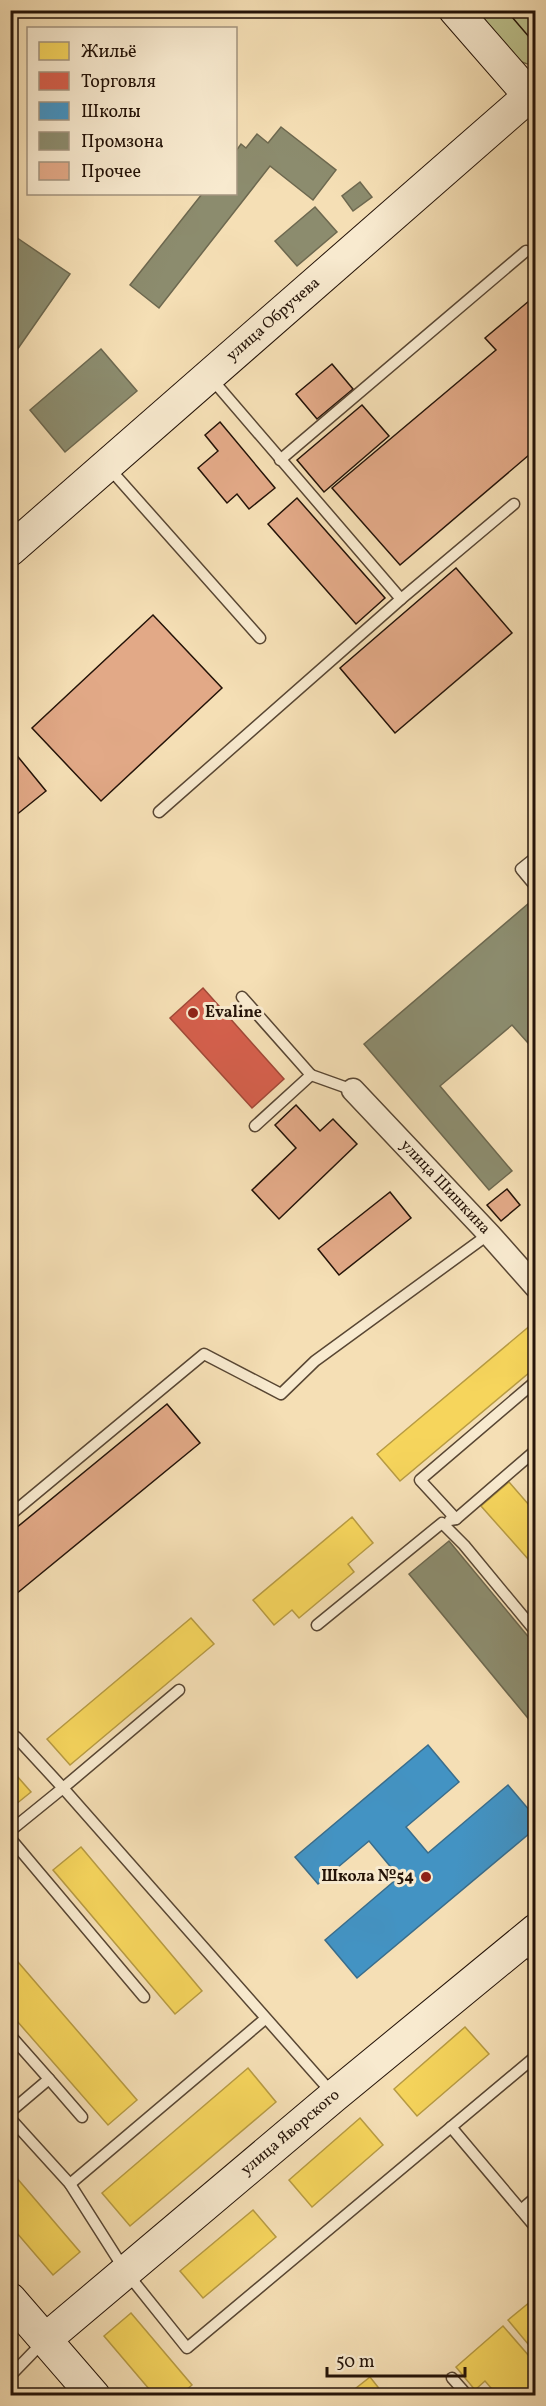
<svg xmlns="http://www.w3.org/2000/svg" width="546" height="2406" font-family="Vollkorn,serif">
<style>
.green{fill:#bcc28d;stroke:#706a4a;stroke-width:1.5}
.homes{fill:#f6d55c;stroke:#b79b43;stroke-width:1.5}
.shops{fill:#d6604d;stroke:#a14938;stroke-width:1.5}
.schools{fill:#4393c3;stroke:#3a6d8b;stroke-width:1.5}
.industry{fill:#8c8c6e;stroke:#6d684f;stroke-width:1.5}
.building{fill:#e2a987;stroke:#241308;stroke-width:1.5}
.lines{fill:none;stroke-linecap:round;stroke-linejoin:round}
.lane-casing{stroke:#584633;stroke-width:13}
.street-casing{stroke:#584633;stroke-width:25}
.secondary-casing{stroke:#241308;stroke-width:34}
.lane{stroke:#f8eacf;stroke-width:10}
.street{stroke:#f8eacf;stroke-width:22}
.secondary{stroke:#f8eacf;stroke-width:32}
.tram{stroke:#241308;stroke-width:1.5}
.poi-dot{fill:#8f2418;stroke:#f8eacf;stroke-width:2}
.labels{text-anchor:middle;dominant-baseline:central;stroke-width:6;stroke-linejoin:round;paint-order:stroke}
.street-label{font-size:16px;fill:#241308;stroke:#f8eacf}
.poi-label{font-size:16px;font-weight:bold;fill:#241308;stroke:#f8eacf;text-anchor:start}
</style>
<rect width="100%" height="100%" fill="#f5dfb5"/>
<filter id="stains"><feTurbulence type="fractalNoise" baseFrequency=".00333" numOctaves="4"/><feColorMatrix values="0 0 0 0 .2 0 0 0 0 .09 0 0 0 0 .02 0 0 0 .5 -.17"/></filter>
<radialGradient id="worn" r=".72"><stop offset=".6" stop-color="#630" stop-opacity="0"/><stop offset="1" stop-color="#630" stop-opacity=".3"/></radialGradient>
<path class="green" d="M472,11h55l8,9v44c-20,6 -50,-39 -63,-53z"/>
<g class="homes">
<path d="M532,1324l4,5v38l-136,114 -23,-27z"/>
<path d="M509,1482l27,31v55l-55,-62z"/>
<path d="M352,1517l21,26 -25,21 6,8 -55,46 -7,-8 -18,15 -21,-25z"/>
<path d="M191,1618l23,26 -144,121 -23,-26z"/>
<path d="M10,1768l21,24 -21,17z"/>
<path d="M81,1847l121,144 -27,23 -122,-144z"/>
<path d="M12,1955l125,145 -29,25 -98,-112z"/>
<path d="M465,2027l24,27 -72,62 -23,-27z"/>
<path d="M248,2068l28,34 -146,124 -28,-33z"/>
<path d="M360,2118l23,27 -71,62 -23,-27z"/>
<path d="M10,2170l70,82 -27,23 -43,-50z"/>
<path d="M253,2210l23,27 -73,61 -23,-27z"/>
<path d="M536,2297v40l-8,7 -20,-24z"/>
<path d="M131,2313l61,72 -13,11h-24l-51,-60z"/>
<path d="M503,2326l33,38v32h-38l-13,-15 -10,9 -19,-23z"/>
<path d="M370,2377l15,19h-39z"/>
</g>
<path class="shops" d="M203,988l81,91 -32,29 -82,-90z"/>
<path class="schools" d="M428,1745l31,37 -53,45 22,26 80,-68 28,33v10l-179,150 -32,-38 74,-63 -30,-36 -51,43 -23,-27z"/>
<g class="industry">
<path d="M281,127l55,43 -23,30 -43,-34 -111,142 -29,-23 72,-91h34v-43l5,-7 5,4 11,-14 11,9z"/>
<path d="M360,182l12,15 -19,14 -11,-15z"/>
<path d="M315,207l22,25 -40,34 -22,-25z"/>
<path d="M10,233l60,41 -60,86z"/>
<path d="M101,349l36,42 -72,61 -35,-42z"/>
<path d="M529,903l7,7v142l-24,-27 -72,61 72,85 -23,19 -125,-146z"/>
<path d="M449,1541l87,105v82l-127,-154z"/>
</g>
<g class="building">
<path d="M536,295v154l-136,116 -68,-77 164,-138 -11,-12z"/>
<path d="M332,364l21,25 -36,30 -21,-25z"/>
<path d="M362,405l27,31 -65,56 -27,-32z"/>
<path d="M220,422l55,66 -26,21 -12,-15 -10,9 -29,-35 20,-17 -13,-16z"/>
<path d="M297,498l88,100 -29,26 -88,-100z"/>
<path d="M456,568l56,65 -117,100 -55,-65z"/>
<path d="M153,615l69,73 -121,113 -69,-73z"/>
<path d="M10,747l36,44 -36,29z"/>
<path d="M296,1105l24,26 13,-12 24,25 -78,75 -27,-29 44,-42 -21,-23z"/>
<path d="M507,1189l13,16 -19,16 -14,-16z"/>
<path d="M390,1192l21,26 -72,57 -21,-26z"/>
<path d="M167,1404l33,39 -190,156v-66z"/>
</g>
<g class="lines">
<g class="lane-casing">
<g id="lane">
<path d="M210,377l191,222 113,-95"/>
<path d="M280,460l246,-209"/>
<path d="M109,468l151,170"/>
<path d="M159,812l242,-213"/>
<path d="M536,857l-15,12 15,18"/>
<path d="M242,997l69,78 -56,51"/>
<path d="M311,1075l42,15"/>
<path d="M10,1515l194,-161 77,40 34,-33 174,-127"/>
<path d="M456,1519l-36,-39 116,-99"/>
<path d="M450,1520l6,-1 80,-69"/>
<path d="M317,1625l125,-102 22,22 72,87"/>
<path d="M10,1742l6,-5 47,51 116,-98"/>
<path d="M10,1831l53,-43 269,305"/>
<path d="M10,1838l134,159"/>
<path d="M522,1945l14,15"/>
<path d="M10,2035l39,44"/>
<path d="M10,2112l39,-33 33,38"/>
<path d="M10,2118l60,66 56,88 61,76 349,-292"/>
<path d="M451,2127l85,101"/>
<path d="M70,2184l195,-165"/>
<path d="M521,2210l15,-13"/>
<path d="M12,2374l32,-33"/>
<path d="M452,2378l16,18"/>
</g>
</g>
<g class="street-casing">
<g id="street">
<path id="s1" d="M353,1090l136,144 47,53"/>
</g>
</g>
<g class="secondary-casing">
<g id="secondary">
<path d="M455,10l81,93"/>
<path id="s2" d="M10,550l526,-460"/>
<path d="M10,2299l84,97"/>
<path id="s3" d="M46,2339l288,-243 202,-166"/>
</g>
</g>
<use href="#lane" class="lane"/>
<use href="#street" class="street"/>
<use href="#secondary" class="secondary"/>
<path class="tram" d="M506,10l30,35"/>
</g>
<g class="poi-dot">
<circle cx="193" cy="1013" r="6"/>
<circle cx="426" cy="1877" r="6"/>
</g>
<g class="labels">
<g class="street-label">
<text stroke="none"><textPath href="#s2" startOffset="350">улица Обручева</textPath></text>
<text stroke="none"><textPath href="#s1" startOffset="134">улица Шишкина</textPath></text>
<text stroke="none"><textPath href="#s3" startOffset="320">улица Яворского</textPath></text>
</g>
<g class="poi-label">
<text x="205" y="1013">Evaline</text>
<text x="414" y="1877" text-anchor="end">Школа №54</text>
</g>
</g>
<rect width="546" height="2406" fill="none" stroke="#f5dfb5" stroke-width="36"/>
<rect x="12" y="12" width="522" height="2382" fill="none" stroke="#241308" stroke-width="3"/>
<rect x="18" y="18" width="510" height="2370" fill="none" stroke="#241308" stroke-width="1.5"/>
<rect x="27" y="27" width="210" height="168" fill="#f8eacf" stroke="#a3947f" stroke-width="1.5"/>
<rect x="39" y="42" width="30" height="18" fill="#f6d55c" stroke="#a3947f" stroke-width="1.5"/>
<text x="81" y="57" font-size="18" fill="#241308">Жильё</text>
<rect x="39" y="72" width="30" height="18" fill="#d6604d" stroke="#a3947f" stroke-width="1.5"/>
<text x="81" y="87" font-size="18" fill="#241308">Торговля</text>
<rect x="39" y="102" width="30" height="18" fill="#4393c3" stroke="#a3947f" stroke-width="1.5"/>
<text x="81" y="117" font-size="18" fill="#241308">Школы</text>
<rect x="39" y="132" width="30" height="18" fill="#8c8c6e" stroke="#a3947f" stroke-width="1.5"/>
<text x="81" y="147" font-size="18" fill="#241308">Промзона</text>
<rect x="39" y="162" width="30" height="18" fill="#e2a987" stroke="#a3947f" stroke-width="1.5"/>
<text x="81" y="177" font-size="18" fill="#241308">Прочее</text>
<path d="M327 2367v9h138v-9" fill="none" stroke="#241308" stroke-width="3"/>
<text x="336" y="2367" font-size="18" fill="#241308" stroke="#f8eacf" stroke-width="4.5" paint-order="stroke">50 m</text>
<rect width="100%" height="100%" filter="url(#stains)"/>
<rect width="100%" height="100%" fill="url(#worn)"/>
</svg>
